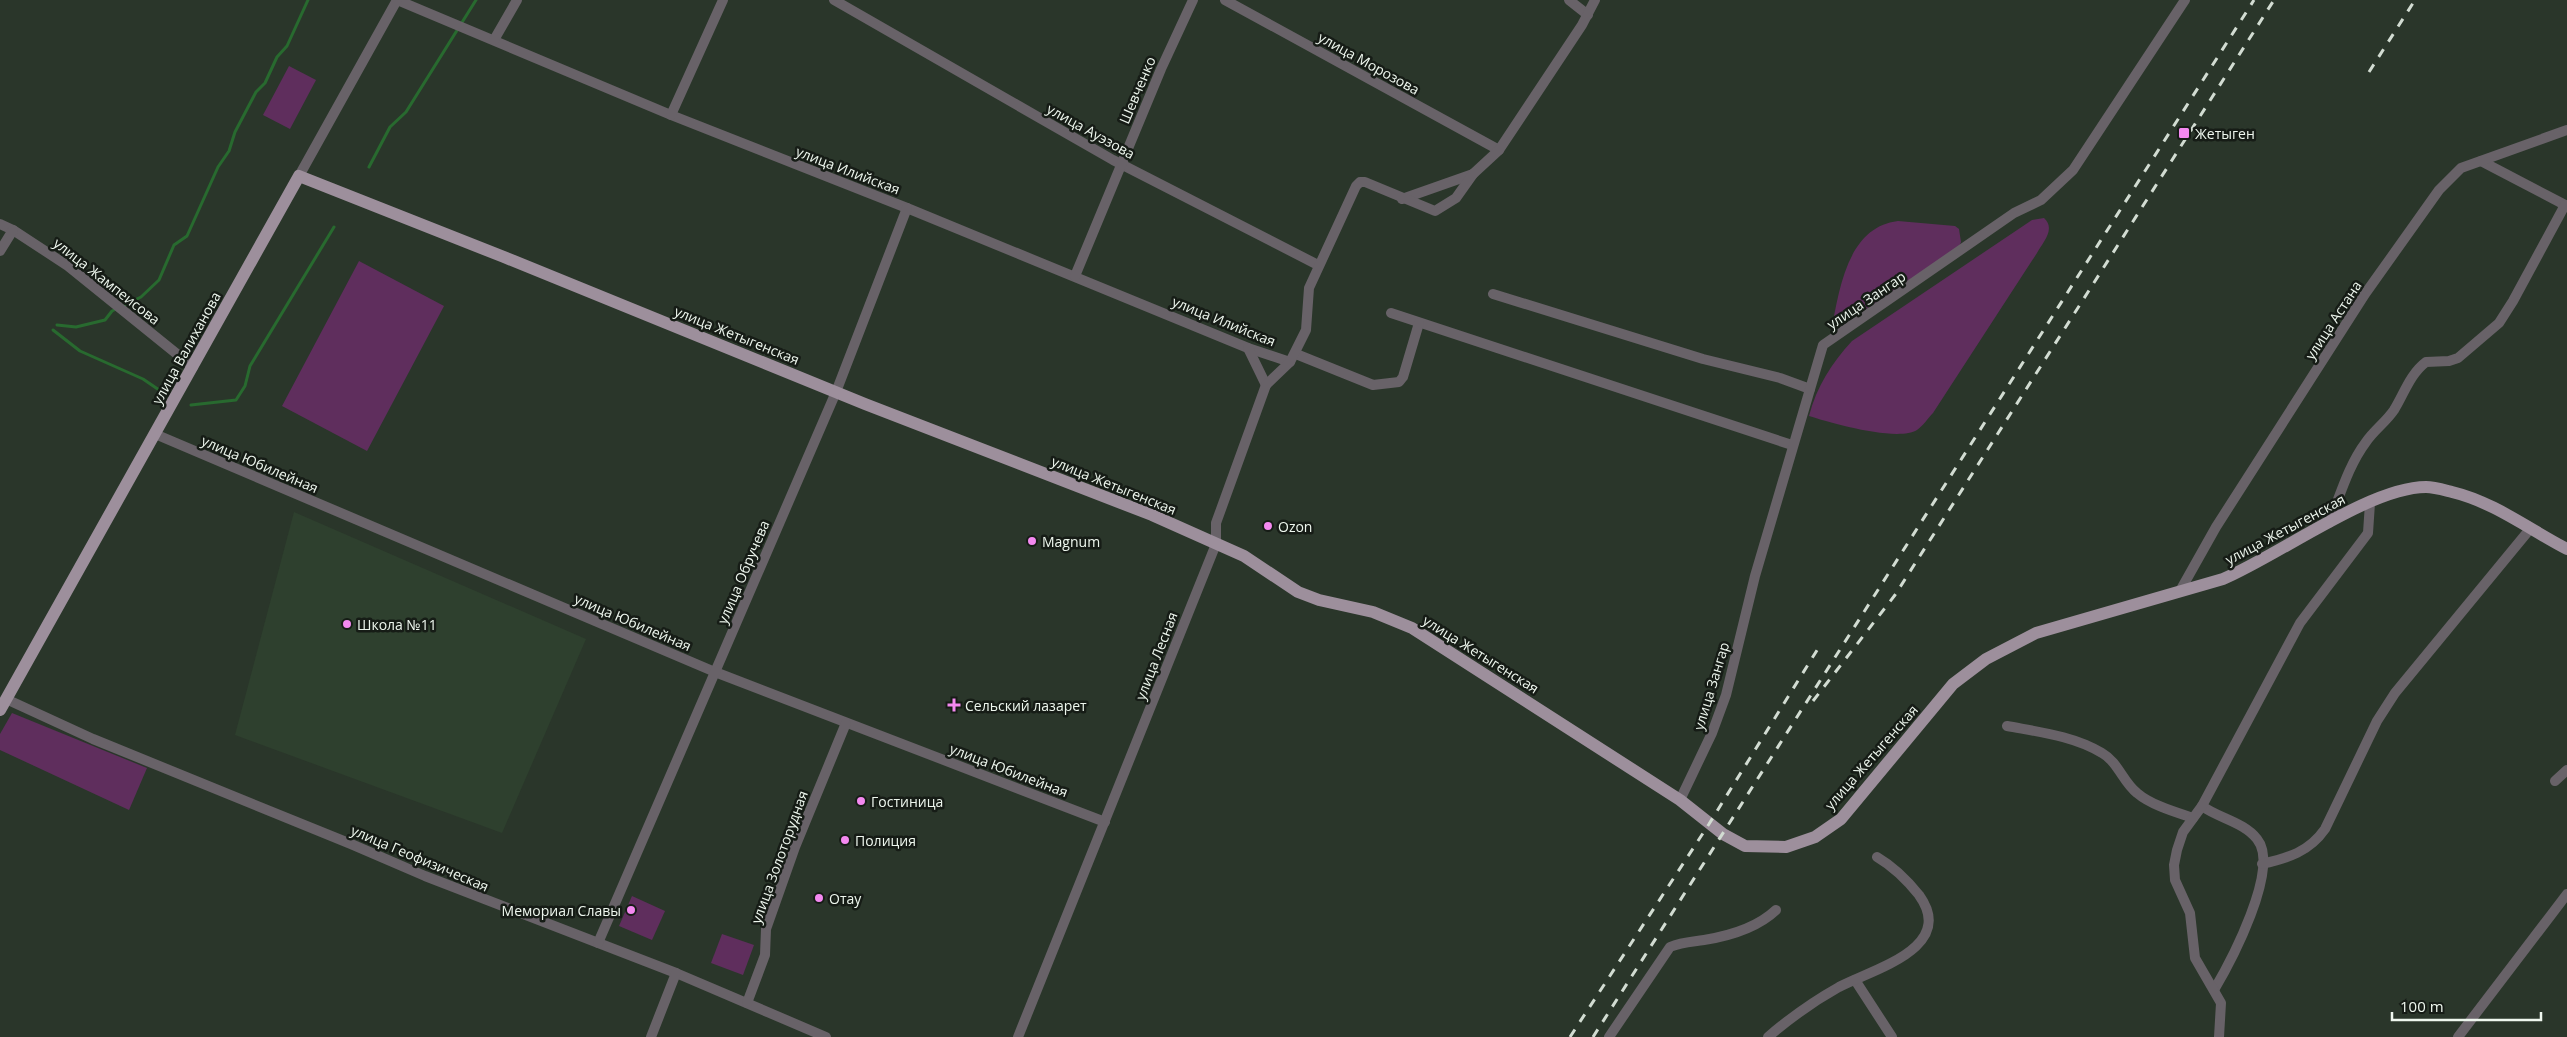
<svg xmlns="http://www.w3.org/2000/svg" width="2567" height="1037" font-family="'Open Sans',sans-serif">
<style>
.built{fill:#2e402e}
.green{fill:#5f2e5d}
.lines{fill:none;stroke-linecap:round;stroke-linejoin:round}
.stream{stroke:#286a2f;stroke-width:3}
.minor{stroke:#686268;stroke-width:10}
.major{stroke:#9d8f9c;stroke-width:12}
.rail{stroke:#d2dcd2;stroke-width:3;stroke-dasharray:9 9;stroke-linecap:butt}
.poi-dot{fill:#f489f0;stroke:#161c16;stroke-width:2}
.labels{text-anchor:middle;dominant-baseline:central;stroke-width:5;stroke-linejoin:round;paint-order:stroke}
.street-label{font-size:14px;fill:#eef7ee;stroke:#161c16}
.poi-label{font-size:14px;fill:#eef7ee;stroke:#161c16;text-anchor:start}
</style>
<rect width="100%" height="100%" fill="#2a362a"/>
<path class="built" d="M294,512l292,127 -84,194 -267,-98z"/>
<g class="green">
<path d="M289,66l27,14 -26,49 -27,-14z"/>
<path d="M2044,218c12,11 -1,24 -7,35l-104,160c-5,5 -10,13 -16,17 -20,12 -86,-7 -108,-14 8,-30 22,-52 43,-75l180,-121z"/>
<path d="M1898,221l57,5 4,3 2,13 -3,7 -127,83c8,-41 16,-105 67,-111z"/>
<path d="M359,261l85,45 -77,145 -85,-45z"/>
<path d="M12,713l135,55 -18,42 -129,-60v-16z"/>
<path d="M632,896l33,15 -13,29 -33,-14z"/>
<path d="M722,934l32,11 -11,30 -32,-12z"/>
</g>
<g class="lines">
<g class="stream">
<path d="M369,167l21,-40 16,-15 70,-112"/>
<path d="M57,325l19,2 29,-7 7,-9 29,-14 18,-17 15,-35 13,-9 31,-69 11,-16 6,-19 21,-40 9,-9 12,-26 10,-11 21,-46"/>
<path d="M53,330l27,21 63,28 22,15"/>
<path d="M191,405l45,-5 9,-14 5,-20 84,-139"/>
</g>
<g class="minor">
<path d="M397,0l274,115 236,93 341,140 42,14"/>
<path d="M834,0l279,160 205,105"/>
<path d="M1225,0l274,150"/>
<path d="M1569,0l19,15"/>
<path d="M494,40l23,-40"/>
<path d="M671,115l52,-115"/>
<path d="M2481,161l86,45"/>
<path d="M299,176l98,-176"/>
<path d="M1402,199l71,-25"/>
<path d="M0,224l13,6 55,36 125,101"/>
<path d="M0,251l13,-21"/>
<path d="M1075,276l86,-207 32,-69"/>
<path d="M1493,294l210,65 77,19 30,11"/>
<path d="M1391,313l401,132"/>
<path d="M1248,348l18,37"/>
<path d="M1296,354l77,31 26,-3 4,-5 16,-54"/>
<path d="M155,434l560,238 390,150"/>
<path d="M2329,523c11,-27 19,-57 37,-81 8,-12 20,-20 28,-32 10,-16 16,-36 32,-48l23,-1 9,-3 41,-35 14,-22 52,-96"/>
<path d="M2180,591l36,-64 149,-233 74,-104 22,-22 106,-38"/>
<path d="M6,699l87,40 258,105 74,32 251,97 150,64"/>
<path d="M2007,726c32,6 67,10 95,27 16,9 21,29 35,40 14,12 38,19 56,25"/>
<path d="M2555,781l12,-11"/>
<path d="M1680,800l32,-67 14,-38 29,-119 68,-231 191,-132 27,-13 32,-30 112,-170"/>
<path d="M2202,806c16,12 42,16 55,33 24,29 -27,124 -43,151"/>
<path d="M2262,864c26,-6 47,-12 63,-35l52,-108 18,-28 135,-164"/>
<path d="M598,943l238,-551 71,-184"/>
<path d="M1855,980l37,57"/>
<path d="M747,1003l18,-48 1,-26 29,-82 51,-124"/>
<path d="M651,1037l25,-64"/>
<path d="M1018,1037l198,-493v-21l50,-138 24,-23 16,-32 3,-42 47,-102 4,-4h5l70,29 21,-13 17,-24 26,-24 83,-125 13,-25"/>
<path d="M1609,1037l61,-90c12,-5 21,-5 34,-7 25,-4 53,-12 72,-30"/>
<path d="M1768,1037c22,-19 46,-36 71,-50 34,-18 118,-39 80,-92 -12,-15 -25,-28 -42,-38"/>
<path d="M2219,1037l2,-34 -26,-45 -5,-45 -15,-33 -1,-15 3,-15 6,-18 19,-26 98,-183 68,-90 2,-30"/>
<path d="M2458,1037l109,-143"/>
</g>
<path class="major" d="M0,710l299,-534 205,81 361,147 287,111 92,41 54,36 21,8 54,12 39,16 268,172 43,34 22,12 41,1 29,-10 26,-18 112,-135 33,-25 50,-26 187,-54c55,-23 147,-92 203,-92 8,0 18,3 26,5 42,10 78,38 115,57"/>
<g class="rail">
<path d="M2369,72l46,-72"/>
<path d="M1813,701l82,-106 379,-595"/>
<path d="M1570,1037l139,-213 110,-177"/>
<path d="M1593,1037l661,-1037"/>
</g>
</g>
<g class="poi-dot">
<rect x="2178" y="127" width="12" height="12" rx="2.5"/>
<circle cx="1268" cy="526" r="5"/>
<circle cx="1032" cy="541" r="5"/>
<circle cx="347" cy="624" r="5"/>
<path d="M951.5 697.5h5v5h5v5h-5v5h-5v-5h-5v-5h5z"/>
<circle cx="861" cy="801" r="5"/>
<circle cx="845" cy="840" r="5"/>
<circle cx="819" cy="898" r="5"/>
<circle cx="631" cy="910" r="5"/>
</g>
<g class="labels">
<g class="street-label">
<text transform="translate(1369 63) rotate(29)">улица Морозова</text>
<text transform="translate(1137 90) rotate(-67)">Шевченко</text>
<text transform="translate(1091 131) rotate(29)">улица Ауэзова</text>
<text transform="translate(848 170) rotate(21)">улица Илийская</text>
<text transform="translate(107 281) rotate(38)">улица Жампеисова</text>
<text transform="translate(1866 300) rotate(-34)">улица Зангар</text>
<text transform="translate(2333 320) rotate(-57)">улица Астана</text>
<text transform="translate(1224 321) rotate(22)">улица Илийская</text>
<text transform="translate(737 335) rotate(22)">улица Жетыгенская</text>
<text transform="translate(186 348) rotate(-61)">улица Валиханова</text>
<text transform="translate(260 464) rotate(23)">улица Юбилейная</text>
<text transform="translate(1114 485) rotate(22)">улица Жетыгенская</text>
<text transform="translate(2285 529) rotate(-28)">улица Жетыгенская</text>
<text transform="translate(743 572) rotate(-67)">улица Обручева</text>
<text transform="translate(633 622) rotate(23)">улица Юбилейная</text>
<text transform="translate(1481 654) rotate(32)">улица Жетыгенская</text>
<text transform="translate(1156 656) rotate(-69)">улица Лесная</text>
<text transform="translate(1711 686) rotate(-73)">улица Зангар</text>
<text transform="translate(1871 757) rotate(-49)">улица Жетыгенская</text>
<text transform="translate(1009 770) rotate(21)">улица Юбилейная</text>
<text transform="translate(779 857) rotate(-70)">улица Золоторудная</text>
<text transform="translate(420 858) rotate(23)">улица Геофизическая</text>
</g>
<g class="poi-label">
<text x="2195" y="133">Жетыген</text>
<text x="1278" y="526">Ozon</text>
<text x="1042" y="541">Magnum</text>
<text x="357" y="624">Школа №11</text>
<text x="965" y="705">Сельский лазарет</text>
<text x="871" y="801">Гостиница</text>
<text x="855" y="840">Полиция</text>
<text x="829" y="898">Отау</text>
<text x="621" y="910" text-anchor="end">Мемориал Славы</text>
</g>
</g>
<path d="M2392 1012v8h149v-8" fill="none" stroke="#eef7ee" stroke-width="2.5"/>
<text x="2400" y="1012" font-size="15" fill="#eef7ee" stroke="#161c16" stroke-width="4" paint-order="stroke">100 m</text>
</svg>
